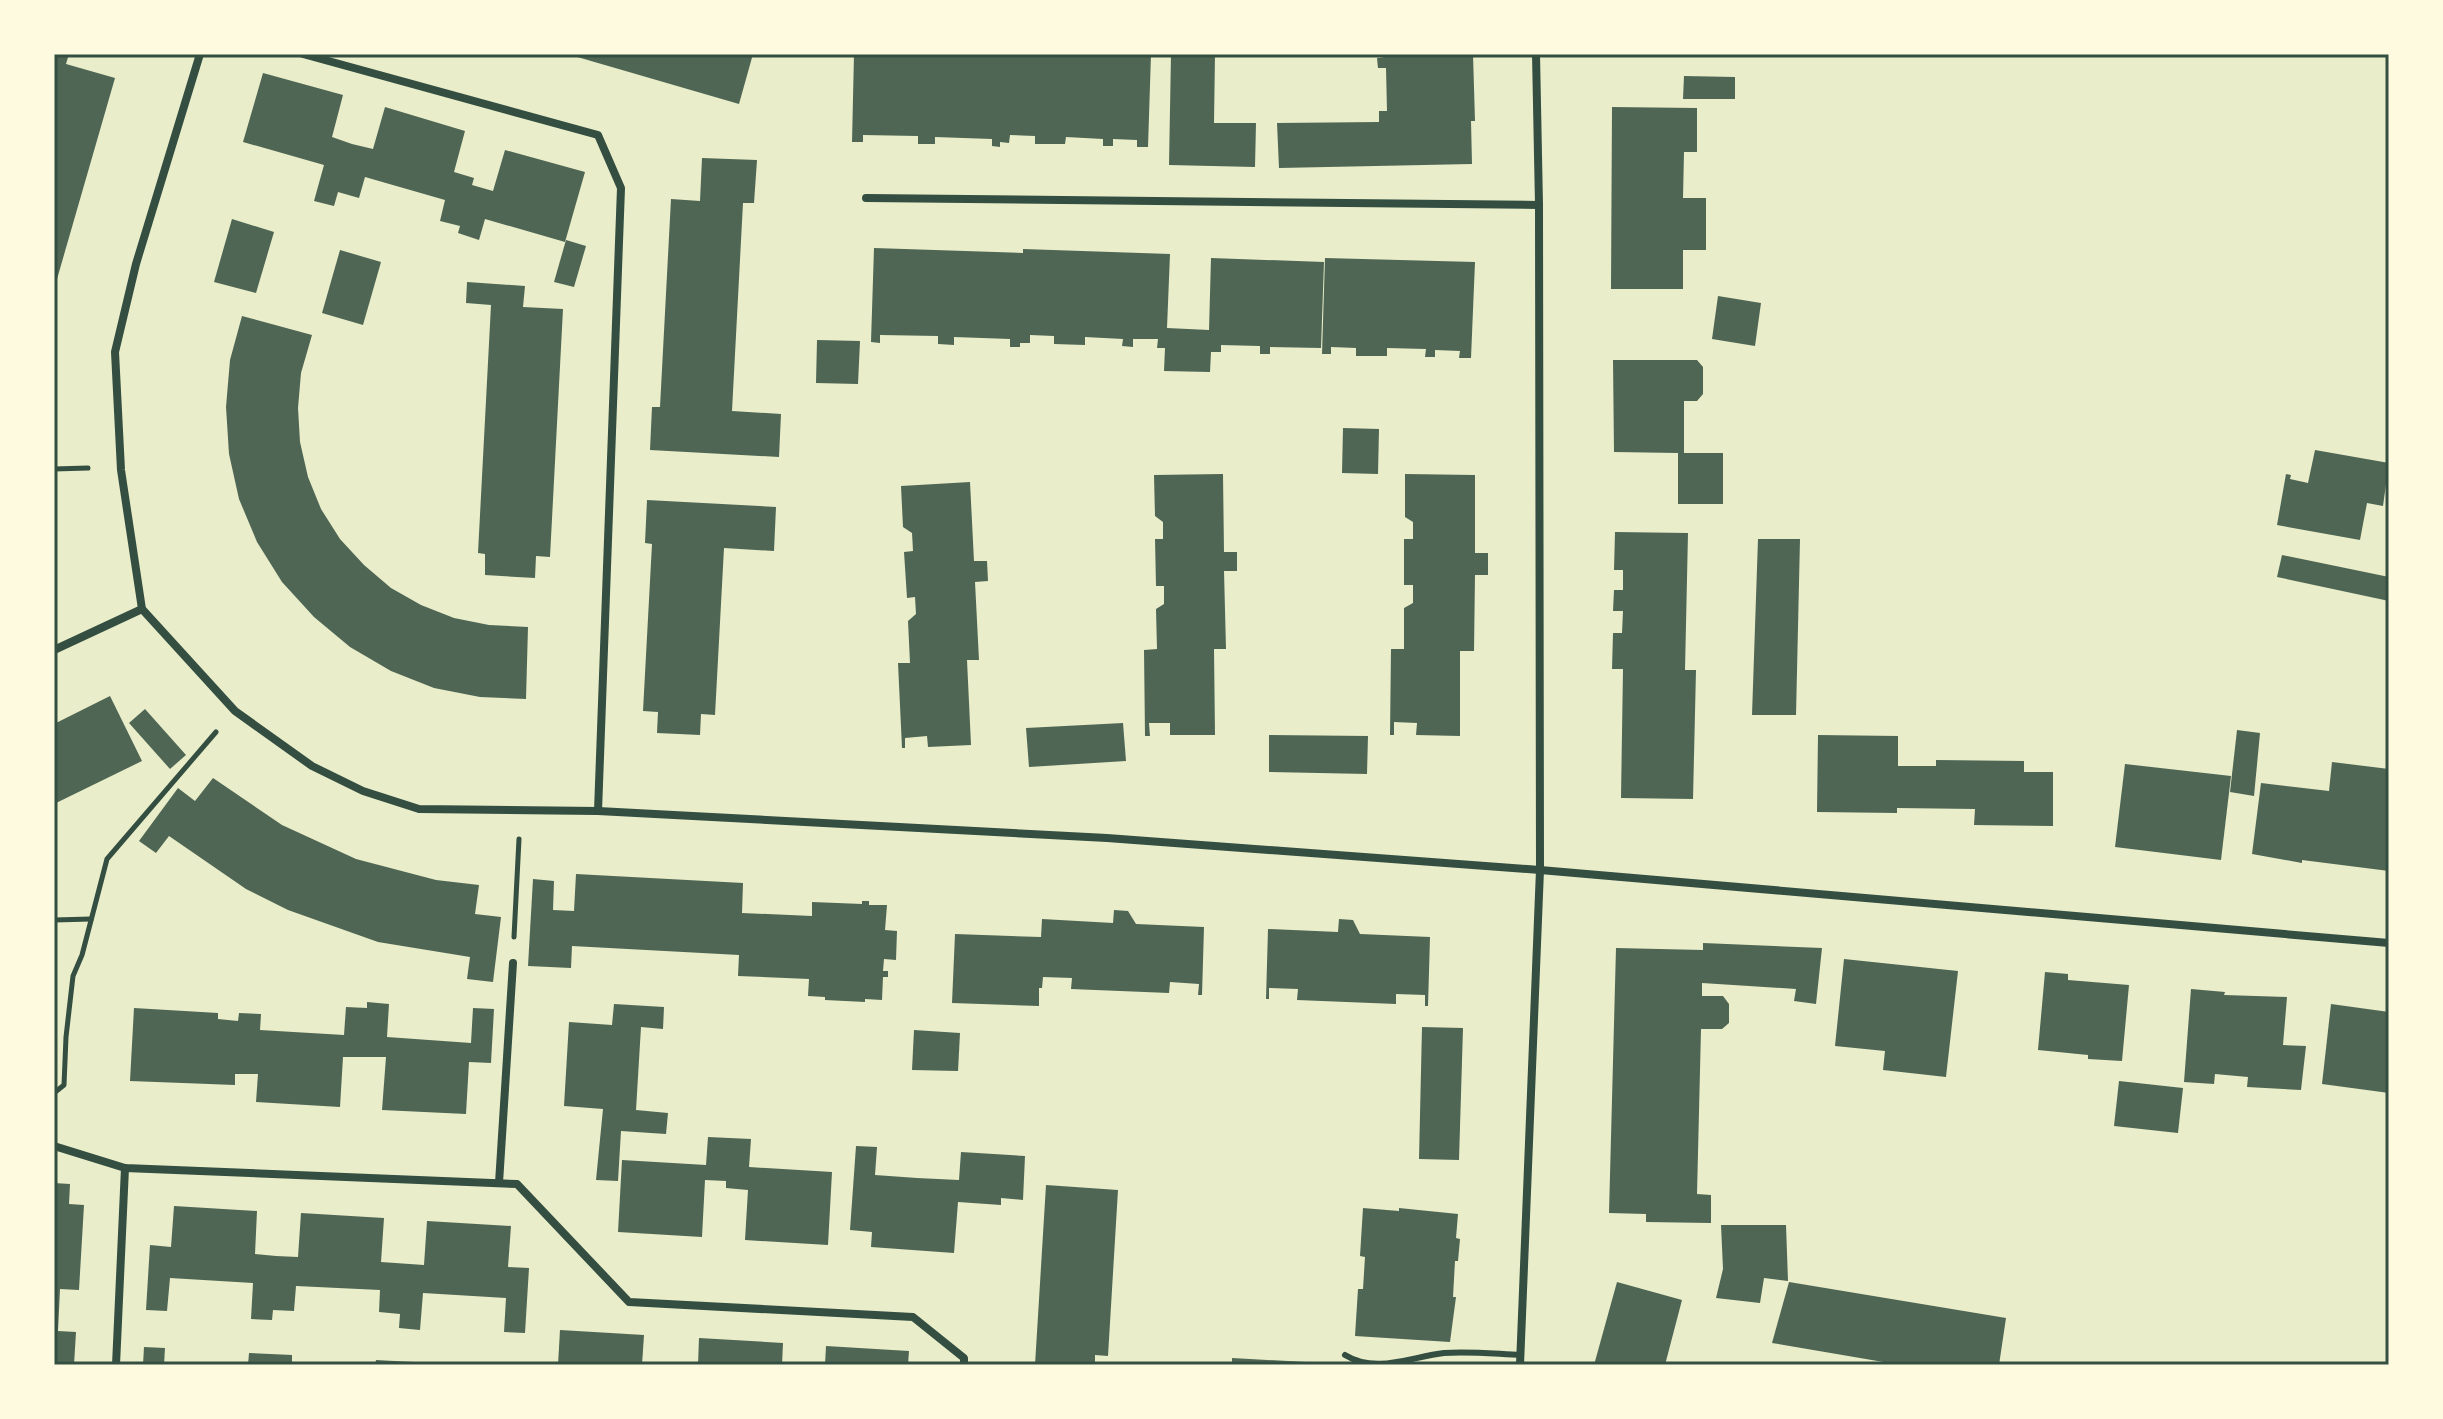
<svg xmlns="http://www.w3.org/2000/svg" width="2443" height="1419" font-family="'Golos Text',sans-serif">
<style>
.building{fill:#4f6655}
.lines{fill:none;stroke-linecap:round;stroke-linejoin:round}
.path{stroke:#344e41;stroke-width:5}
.service{stroke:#344e41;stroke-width:6}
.minor{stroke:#344e41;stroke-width:8}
.neatline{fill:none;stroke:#344e41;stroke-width:3}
</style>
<rect width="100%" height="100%" fill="#e9edc9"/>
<g class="building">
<path d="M54,54h15l-3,10 49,14 -60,208z"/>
<path d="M567,54h186l-14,50z"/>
<path d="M854,54h297l-3,93h-11v-7l-24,-1v7h-10v-7l-37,-2 -1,7h-30v-8l-25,-1 -1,8 -9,-1v5l-8,-1v-7l-57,-2v7h-17v-8l-55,-1v7h-11z"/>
<path d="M1171,54h44l-1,69h42l-1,44 -86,-2z"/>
<path d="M1385,54h88l2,67h-4l1,43 -193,4 -2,-45 102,-1v-11h8l-1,-43h-8l-1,-10 8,-1z"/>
<path d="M263,73l80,22 -11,42 20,7 21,5 12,-42 80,24 -11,41 20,6 -2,7 21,6 12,-41 80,22 -20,70 -80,-23 -6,21 -21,-7 2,-7 -20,-5 5,-21 -80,-23 -6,21 -21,-6 -4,14 -20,-5 10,-36 -81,-23z"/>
<path d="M1684,76l51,1v22h-52z"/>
<path d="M1612,107l85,1v44h-13l-1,46h23v52h-23v39h-72z"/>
<path d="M702,158l55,2 -3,43h-11l-11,208 49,3 -2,43 -129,-7 2,-43h8l11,-208 29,2z"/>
<path d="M232,219l42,13 -18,61 -42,-11z"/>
<path d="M566,240l20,6 -12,41 -20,-5z"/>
<path d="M874,248l149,5v-4l147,5 -3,74 42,2 2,-72 113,4 -3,86 -51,-1v7h-10v-8l-39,-1v7h-10l-1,20 -46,-1 1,-23h-8l1,-9h-25v8l-11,-1 1,-7 -38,-2v8l-31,-1v-8l-24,-1v8h-10v4h-10v-8l-56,-2v8l-16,-1v-8l-58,-1v8l-9,-1z"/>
<path d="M340,250l41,12 -18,63 -41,-12z"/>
<path d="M1325,258l150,4 -4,96h-12l1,-7 -25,-1v7h-10l1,-8 -39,-1v8h-31v-8l-25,-1v7h-9z"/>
<path d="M467,282l58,4 -2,21 40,2 -13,248 -14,-1 -1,22 -50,-3v-21l-7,-1 13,-248 -25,-2z"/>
<path d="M1718,296l43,7 -6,43 -43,-7z"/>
<path d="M242,316l70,19 -11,38 -3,35 2,34 8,35 13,32 19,30 24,26 27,23 30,17 33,13 35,7 39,2 -2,72 -46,-2 -46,-9 -43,-17 -41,-24 -36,-30 -32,-35 -25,-40 -18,-43 -10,-45 -3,-47 4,-47z"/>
<path d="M817,340l43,1 -2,43 -42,-1z"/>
<path d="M1613,360h84l6,7v27l-6,7h-13v52h39v51h-45v-51l-64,-1z"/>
<path d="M1343,428l36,1 -1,45 -36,-1z"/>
<path d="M2315,450l74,13 -6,43 -16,-3 -7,37 -83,-15 9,-51 5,1 -1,4 18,4z"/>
<path d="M1223,474l1,78h13v19h-13l2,78h-12l1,86h-45v-12h-21l1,13h-5l-1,-86 13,-1 -1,-40 8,-5v-18h-8l-1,-47h8v-17l-8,-6 -1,-41z"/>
<path d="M1405,474l70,1v78h13v22h-13l-1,76h-14v85l-44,-1 1,-12 -23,-1v13h-4l1,-86h13v-41l9,-5v-18h-9v-46h9v-17l-8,-5z"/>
<path d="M970,482l4,79h13l1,20 -13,1 4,78h-12l4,85 -43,2 -1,-11 -22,2v10h-3l-4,-85h12l-2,-42 8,-7 -1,-17 -8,1 -3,-46 9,-1 -1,-18 -9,-6 -2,-41z"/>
<path d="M647,500l129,7 -2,44 -50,-3 -9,167 -14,-1 -1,21 -43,-2 1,-21 -15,-1 9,-167 -7,-1z"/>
<path d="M1615,532l73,1 -3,137h11l-3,129 -72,-1 2,-129h-11l1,-36h9l1,-22h-10l1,-21h9v-20h-9z"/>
<path d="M1758,539h42l-4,176h-44z"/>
<path d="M2282,555l107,22v24l-112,-24z"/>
<path d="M110,696l32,65 -88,43v-80z"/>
<path d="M145,709l41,46 -16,14 -41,-46z"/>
<path d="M1123,723l3,38 -97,6 -3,-39z"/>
<path d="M2237,730l23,3 -6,63 -24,-4z"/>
<path d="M1269,735l99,1 -1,38 -98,-2z"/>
<path d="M1818,735l80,1v30h38v-6l88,1v11h29v54l-79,-1 1,-16 -78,-1v5l-80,-1z"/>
<path d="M2332,762l57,7v102l-87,-11v3l-50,-9 9,-71 68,8z"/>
<path d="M2125,764l106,12 -10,84 -106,-13z"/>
<path d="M213,778l69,47 74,34 80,21 43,5 -4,29 26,3 -8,65 -26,-3 3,-22 -92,-15 -90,-32 -42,-21 -77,-53 -13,17 -17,-12 39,-53 17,13z"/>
<path d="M576,874l167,9 -1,30 70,3v-14l50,2v-3h7v4h18l-2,25 12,1 -1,29 -12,-1 -1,12h5v6h-5l-1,23 -17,-1v3l-40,-2v-3l-17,-1 1,-17 -71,-3 1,-21 -167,-9 -1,22 -43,-2 5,-87 21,2 -1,29 21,1z"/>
<path d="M1114,910l14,1 8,13 68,3 -2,68h-4l1,-11 -29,-2 -1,11 -98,-4 1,-11 -29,-1 -1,11h-3v18l-87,-3 3,-69 86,3 1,-18 71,4z"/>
<path d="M1339,919l14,1 7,14 70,3 -2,69h-3v-11l-29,-1v10l-99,-4 1,-11 -29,-1v11h-3l2,-70 70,3z"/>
<path d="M1703,943l119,5 -6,56 -22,-3 2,-12 -94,-6v13h21l6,8v19l-7,6h-21l-4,165 14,1v28l-65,-1v-8l-37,-1 7,-265 87,2z"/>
<path d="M1844,959l114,12 -12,106 -63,-7 2,-19 -50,-5z"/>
<path d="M2045,972l23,2v6l61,5 -7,76 -34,-2v-4l-50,-5z"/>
<path d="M2191,989l34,3 -1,3 63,2 -4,48 23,1 -5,44 -54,-3 1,-10 -33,-3 -1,10 -30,-2z"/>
<path d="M367,1002l22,2 -2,33 84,6 2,-35 21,1 -3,54 -22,-1 -3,52 -84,-4 4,-53h-43l-3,50 -84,-5 2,-28h-23v11l-105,-4 4,-73 84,5v6l20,2 1,-8 22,1 -1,16 84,5 2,-28 21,1z"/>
<path d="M614,1004l50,3 -1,22 -22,-2 -5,83 32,3 -2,21 -45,-3 -3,50 -22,-1 7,-71 -39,-3 5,-84 43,3z"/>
<path d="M2331,1004l58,8v81l-67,-9z"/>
<path d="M1422,1027l41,1 -4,132 -40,-1z"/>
<path d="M914,1030l46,3 -2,38 -46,-1z"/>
<path d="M2119,1081l64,7 -5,45 -64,-7z"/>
<path d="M708,1137l43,2 -2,28 83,5 -4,73 -83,-5 3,-50 -22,-2v-7l-21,-1 -3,57 -84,-5 4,-72 84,5z"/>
<path d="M856,1146l21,1 -2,28 42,3 42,2 2,-28 64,4 -2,44 -22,-2v7l-43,-3 -4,51 -83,-6 1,-15 -22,-2z"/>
<path d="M54,1183l16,1 -1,20 15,1 -5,85 -19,-1 -2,42 18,1 -2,33h-20z"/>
<path d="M1046,1185l72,5 -10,166 -13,-1v10h-60z"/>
<path d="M174,1206l83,5 -2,43 21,2 22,1 3,-44 83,5 -3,44 43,3 3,-44 84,5 -3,41 21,1 -4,65 -21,-1 2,-34 -83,-5 -3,37 -21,-2 1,-14 -21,-2 1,-22 -84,-4 -2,25 -21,-1 -1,10 -21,-1 2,-36 -83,-5 -3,33 -21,-1 4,-65 21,2z"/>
<path d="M1363,1208l36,3v-3l59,6 -2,24 4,1 -2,22h-3l-2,36h3l-6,45 -95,-6 3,-47h5l2,-32 -5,-1z"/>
<path d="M1721,1225h65l2,56 -24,-3 -4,25 -44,-5 7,-29z"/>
<path d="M1617,1282l65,18 -17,65h-71z"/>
<path d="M1789,1282l217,36 -7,47h-98l-129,-22z"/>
<path d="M560,1330l84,5 -2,30h-84z"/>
<path d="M699,1338l84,5 -1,22h-84z"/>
<path d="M826,1346l83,5 -1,14h-83z"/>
<path d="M144,1347l21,1 -1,17h-21z"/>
<path d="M249,1353l43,2v10h-44z"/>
<path d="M1232,1358l92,5v2h-92z"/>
<path d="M376,1360l37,2v3h-38z"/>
</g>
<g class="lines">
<g class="path">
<path d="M54,469l34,-1"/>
<path d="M54,920l37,-1"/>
<path d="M514,937l5,-98"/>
<path d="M54,1093l10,-8 2,-48 7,-61 9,-21 25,-96 109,-127"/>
</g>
<path class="service" d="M1345,1355c31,19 65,2 99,-2 25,-2 52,1 77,2"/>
<g class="minor">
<path d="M200,54l-64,210 -21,88 6,118 21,139 93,102 77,55 51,25 56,18 179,2 509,27 433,32 849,73"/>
<path d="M303,54l295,81 23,53 -23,623"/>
<path d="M866,198l673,7"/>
<path d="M54,650l88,-41"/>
<path d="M54,1146l71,22 392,16 112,118 284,15 51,41v7"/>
<path d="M499,1183l14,-220"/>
<path d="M116,1365l9,-197"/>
<path d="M1520,1365l20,-495 -1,-665 -3,-151"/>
</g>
</g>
<rect width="2443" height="1419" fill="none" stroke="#fefae0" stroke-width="112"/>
<rect x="56" y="56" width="2331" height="1307" class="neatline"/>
</svg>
